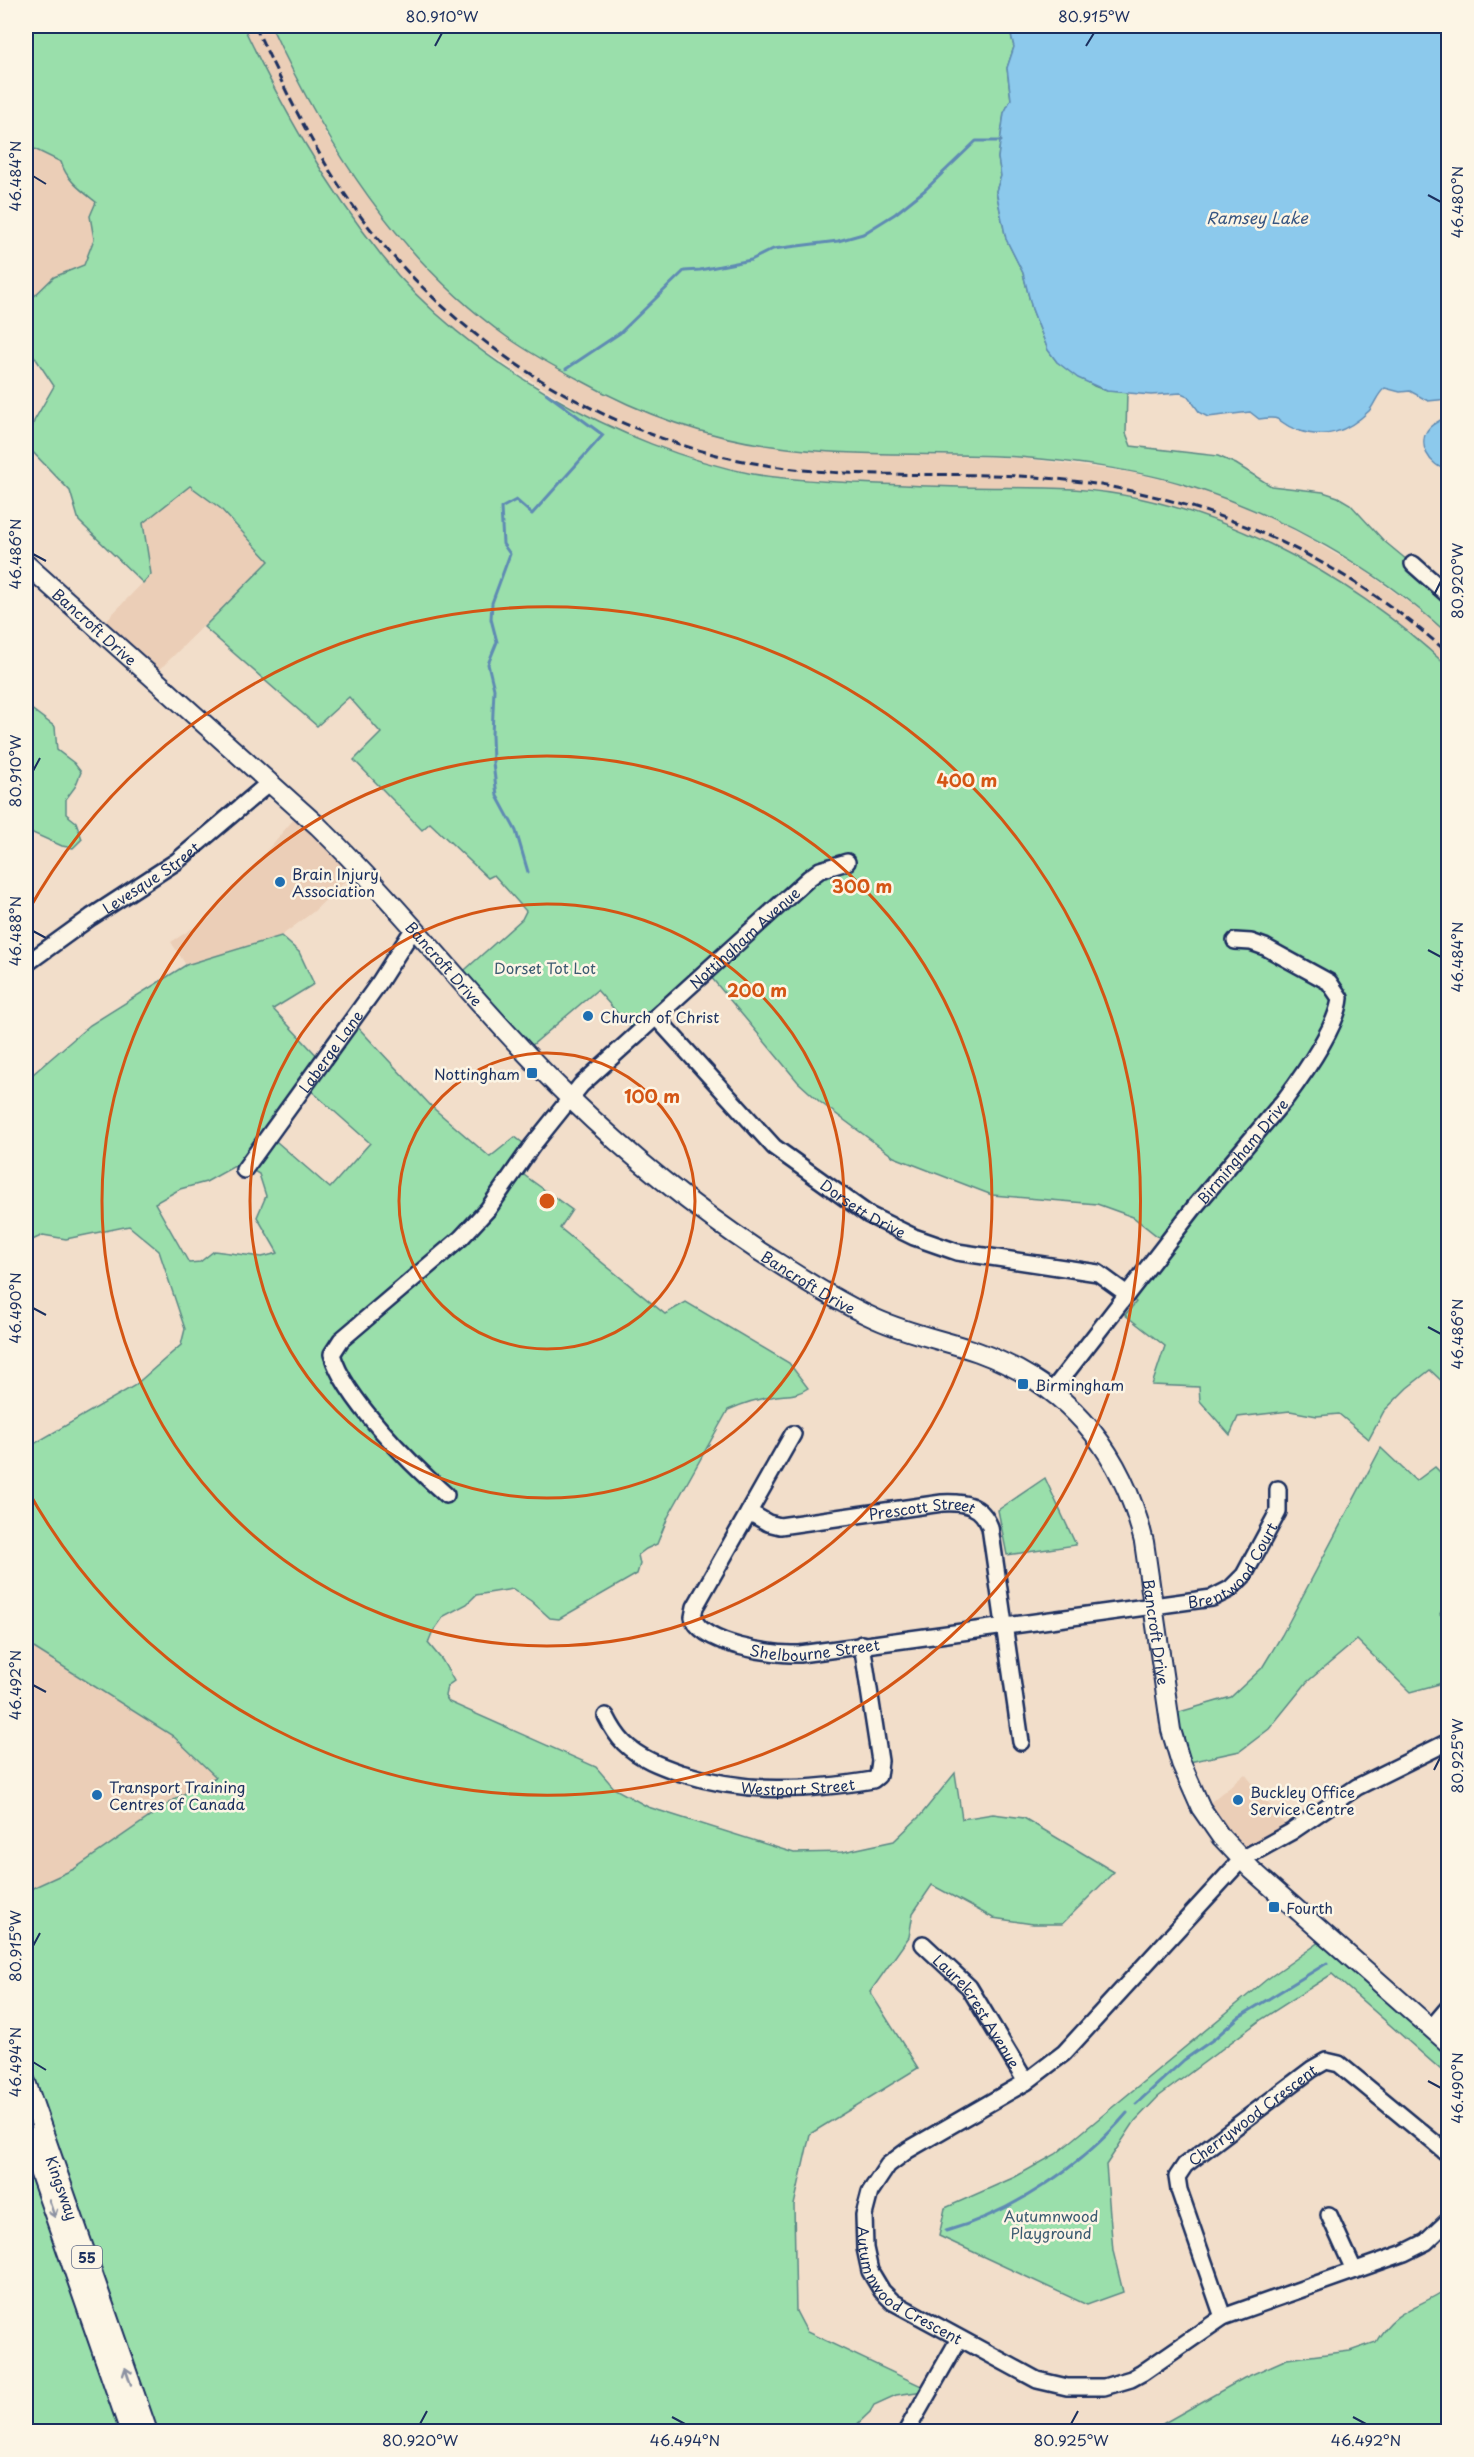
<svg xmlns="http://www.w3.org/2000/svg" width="1474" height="2457" font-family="'Playpen Sans',sans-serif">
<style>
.built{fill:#ebceb7}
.green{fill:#9adfab;stroke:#5a8784;stroke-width:1.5;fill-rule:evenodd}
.water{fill:#8cc9ec;stroke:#5f8bb3;stroke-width:1.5}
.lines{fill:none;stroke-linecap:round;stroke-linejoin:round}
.stream{stroke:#5f8bb3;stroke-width:3}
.minor-casing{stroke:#1b2f5e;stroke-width:20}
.major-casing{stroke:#1b2f5e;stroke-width:22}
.minor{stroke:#fcf5e5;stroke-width:15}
.major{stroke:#fcf5e5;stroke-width:18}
.rail{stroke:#1b2f5e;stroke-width:3;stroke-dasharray:9 4.5;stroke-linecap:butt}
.oneway{stroke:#8c92a2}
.ticks{fill:none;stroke:#1b2f5e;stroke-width:2}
.ring{fill:none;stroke:#d45514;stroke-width:3}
.poi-dot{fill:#1f6fb2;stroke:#fcf5e5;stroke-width:2}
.labels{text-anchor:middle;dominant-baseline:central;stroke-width:5;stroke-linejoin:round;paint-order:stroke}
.shield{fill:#fcf5e5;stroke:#5e6a86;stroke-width:1.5}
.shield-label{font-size:14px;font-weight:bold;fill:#1b2f5e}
.street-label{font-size:15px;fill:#1b2f5e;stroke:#fcf5e5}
.poi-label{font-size:15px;fill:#1b2f5e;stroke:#fcf5e5;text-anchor:start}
.park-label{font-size:15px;fill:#3b5b71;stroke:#fcf5e5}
.water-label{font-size:16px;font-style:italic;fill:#375682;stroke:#fcf5e5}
.centre{fill:#d45514;stroke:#fcf5e5;stroke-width:3}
.ring-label{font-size:18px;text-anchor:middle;font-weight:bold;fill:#d45514;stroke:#fcf5e5;stroke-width:5;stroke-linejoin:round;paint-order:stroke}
.neatline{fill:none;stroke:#1b2f5e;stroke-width:2}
.ticks-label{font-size:15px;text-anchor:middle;fill:#1b2f5e}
</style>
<rect width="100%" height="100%" fill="#f2deca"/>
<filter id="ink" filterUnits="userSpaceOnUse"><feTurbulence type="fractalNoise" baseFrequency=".0167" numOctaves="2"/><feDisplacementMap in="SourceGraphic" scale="12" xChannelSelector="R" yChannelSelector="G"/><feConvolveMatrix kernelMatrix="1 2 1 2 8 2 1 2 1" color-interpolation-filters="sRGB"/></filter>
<g filter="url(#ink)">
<g class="built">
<path d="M243,26h28l57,112 53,76 43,51 48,44 35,28 42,26 63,35 57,22 51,16 52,10 73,7 176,5 107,14 56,12 49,18 48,21 84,48 68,49 15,14v33l-29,-27 -55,-42 -32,-20 -78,-41 -62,-24 -54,-15 -63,-9 -115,-2 -157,-6 -49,-7 -49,-11 -70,-25 -51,-25 -114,-71 -48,-42 -39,-42 -75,-106 -30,-53z"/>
<path d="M26,145l35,17 15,24 20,16 -6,14 4,23 -10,26 -30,12 -28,27z"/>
<path d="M190,485l30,23 49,53 -118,117 -53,-49 53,-55 -8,-51z"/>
<path d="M300,812l58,57 -45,43 -32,24 -95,29 -15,-23 38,-24z"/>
<path d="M26,1643l147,93 43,41 -36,19 -106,73 -48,22z"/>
<path d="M1245,1774l45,57 -48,27 -40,-49z"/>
</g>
<g class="green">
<path d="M26,26h217c40,83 81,157 139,230 82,105 241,193 371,218 33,6 67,7 101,9 37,1 73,4 109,4 37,1 74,0 110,2 137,9 277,85 375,178v720l-18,-17 -23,18 -23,23 -15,28 -30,-25 -22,2 -27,-5 -52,6 -8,18 -30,-34 -1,-14 -47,-2 13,-39 -40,-31 11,-13 -8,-6 39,-52 -34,-27 -36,-13 -105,-9 -98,-38 -74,-55 -22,-20 -97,-117 -71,62 -33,-37 -73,62 -67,-75 65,-58 4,-8 -32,-36 -6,3 -58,-55 -8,7 -68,-70 27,-27 -32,-36 -32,29 -113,-99 65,-66 -49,-53 -30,-22 -47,37 8,51 -8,9 -64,-62 -9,-30 -43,-45 7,-25 20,-35 -28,-42v-40l28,-27 30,-12 10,-26 -4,-23 6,-14c-15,-12 -29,-21 -35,-40l-35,-17z"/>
<path d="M271,26h738l5,21 -7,21 4,32 -7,13 -6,45 3,18 -5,15 10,48 17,34 9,36 16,41 9,12 37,24 13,5 20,1 -1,41 5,13 87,10 18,8 35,22 52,6 15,5 12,7 34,37 64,53v40c-73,-67 -167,-119 -262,-149 -48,-15 -116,-24 -167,-28 -82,-5 -165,1 -247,-11 -67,-9 -133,-33 -192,-66 -25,-13 -50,-27 -73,-43 -109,-78 -181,-192 -236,-311z"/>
<path d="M26,705l29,22 2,23 17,13 7,9 -6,15 -9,12v15l10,8 6,17 -9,9 -11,-2 -29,-13 -7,5z"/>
<path d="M281,936l18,16 15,32 -41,25 50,53 29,-41 80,86 58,50 25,-20 21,16 -12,22 48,35 -12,18 105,86 21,-12 103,61 19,25c-13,9 -23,6 -37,9 -16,2 -29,7 -43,13l-60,107 -11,27 -11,5 -8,6 2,9 -3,10 -78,45 -9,-1 -19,-17 -18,-12 -37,6 -9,9 -23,12 -12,17 -4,10 14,17 12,21 -7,5 -2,10 4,6 147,65 19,22 33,18 146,46 49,-1 51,-11 26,-25 35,-43 7,46 31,-5 31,4 90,54 -52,52h-29l-40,-6 -61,-33 -19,28 -4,24 -39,55 48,76 -108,66 -16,71 2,106 11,21 123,58 -34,5 -22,10 -4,7 -21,20 -823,-1v-540l48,-22 106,-73 36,-19 -43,-41 -147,-93v-216l8,17 100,-58 47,-41 4,-16 -26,-78 -30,-25 -63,13 -23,-4 -17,8v-163l64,-55 96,-60zM307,1087l63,56 -40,45 -60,-52zM240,1163l19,11 7,22 -9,21 21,36 -16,4 -48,-6 -14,11 -11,1 -34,-60 25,-14 26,-7z"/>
<path d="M1381,1448l35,33 19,-14 13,13v118l-8,16 8,9v54l-9,7 -29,8 -53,-52 -50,42 -38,47 -29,22 -60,13 -11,-49 62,-18 31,-29 20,-33z"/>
<path d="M1045,1478l31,67 -69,10 -9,-45z"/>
<path d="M1327,1937l121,107v32l-116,-102 -70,45 -104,78 -23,24 -29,44 7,86 10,41 -36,13 -148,-69 6,-28 70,-31 41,-23 210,-174z"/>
<path d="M1448,2288v143h-298l94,-53 43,-19 63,-8 26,-9c20,-35 42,-33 72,-54z"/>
</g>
<g class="water">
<path d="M1009,26h439v373l-20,2 -18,-10 -10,1 -15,-4c-8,6 -10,16 -16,23 -22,21 -44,29 -72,19 -21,-7 -12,-15 -38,-11l-9,-7 -42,5 -8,-4 -12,-17 -7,-3 -30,2 -44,-4 -29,-13 -21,-16 -9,-12 -16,-41 -9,-36 -17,-34 -10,-48 5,-15 -3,-18 6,-45 7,-14 -4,-31 7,-21z"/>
<path d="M1448,413v57c-18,-3 -33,-27 -18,-43 6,-6 13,-6 18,-14z"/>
</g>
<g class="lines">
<g class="stream">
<path d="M566,369l54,-36 64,-62 16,-1 51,-10 22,-11 65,-8 25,-7 32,-20 30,-24 51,-49h25"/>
<path d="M528,872l-12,-41 -19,-35 -4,-33 -1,-28 2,-46 -6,-25 9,-22 -6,-23 1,-16 18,-49 -7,-10 -2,-36 15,-8 16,14 71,-79 -57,-42"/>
<path d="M1136,2104l48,-44 30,-21 25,-22 88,-54"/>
<path d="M946,2231c67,-19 136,-65 181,-118"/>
</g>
<g class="minor-casing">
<g id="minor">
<path d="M1413,564l35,31"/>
<path id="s1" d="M26,964l65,-47 86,-56 92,-78"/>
<path id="s2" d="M656,1017l118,130 95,68 45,22 43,15 141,21 29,21"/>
<path id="s3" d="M244,1170l135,-187 35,-55"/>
<path id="s4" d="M1052,1391l145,-187 89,-106c17,-23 52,-73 54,-100l-11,-16 -64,-35 -14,-5 -16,-1"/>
<path id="s5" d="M793,1434l-98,173 -2,10c8,28 82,38 107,37l412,-56 18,-9 14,-14 34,-63v-23"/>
<path id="s6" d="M446,1495c-35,-31 -102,-97 -114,-141l9,-14 120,-102 27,-29 44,-63 49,-61 228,-207 11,-8 27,-8"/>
<path id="s7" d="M749,1512l19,11 12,3 162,-23c22,-1 39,1 48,24l31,215"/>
<path id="s8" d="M606,1716c5,10 10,19 18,27 15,15 37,23 57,30 66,21 124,18 192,7l5,-4 2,-15 -18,-117"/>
<path id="s9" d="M1448,1742l-91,45 -66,45 -49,27 -178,194 -38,29 -118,68 -20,15 -18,27 -6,23 1,33 5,23 12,20 11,11 144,78 30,7h37l27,-8 11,-6 81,-56 181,-64 22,-11 22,-21"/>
<path id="s10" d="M923,1944l46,43 57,95"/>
<path d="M1431,2028l17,-20"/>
<path d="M1329,2215l25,55"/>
<path id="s11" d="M1223,2317l-44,-127 -2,-13 8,-12 127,-96 14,-8 13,3 109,90"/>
<path d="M906,2432l53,-93"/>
</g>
</g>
<g class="major-casing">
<g id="major">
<path id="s12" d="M26,564l292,262c89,87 164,187 253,273 58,56 122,108 188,152 38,24 76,50 117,68 33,15 68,21 102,33 90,33 144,98 166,190l27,188 10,33 20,45 20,29 31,33 196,173"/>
<path id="s13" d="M26,2082l122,350"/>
<path d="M26,2134l104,298"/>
</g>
</g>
<use href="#minor" class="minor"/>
<use href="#major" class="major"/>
<path class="rail" d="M255,26c29,61 57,122 96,177 95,135 251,236 415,262 84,14 168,7 252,11 160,8 311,70 430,177"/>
</g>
<defs><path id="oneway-shaft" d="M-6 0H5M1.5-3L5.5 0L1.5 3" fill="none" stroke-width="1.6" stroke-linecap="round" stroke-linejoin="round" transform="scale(1.5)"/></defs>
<g class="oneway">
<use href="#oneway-shaft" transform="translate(52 2209) rotate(71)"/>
<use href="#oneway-shaft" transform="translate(128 2376) rotate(-109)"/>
</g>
</g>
<path class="ticks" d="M435,46l7,-13M1086,46l8,-13M33,176l13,8M1428,195l13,7M33,554l13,7M1434,595l7,-14M33,771l7,-13M33,931l13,7M1428,950l13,7M33,1308l13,7M1428,1327l13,7M33,1685l13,7M1434,1770l7,-14M33,1946l7,-13M33,2062l13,8M1428,2081l13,7M672,2417l13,7M1353,2417l13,7M420,2424l7,-13M1071,2424l7,-13"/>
<g class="ring">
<circle cx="547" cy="1201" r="148"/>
<circle cx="547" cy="1201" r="297"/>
<circle cx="547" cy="1201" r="445"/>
<path d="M27 913A594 594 0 1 1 27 1489"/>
</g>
<g class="poi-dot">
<circle cx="280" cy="882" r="6"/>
<circle cx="588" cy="1016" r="6"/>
<rect x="526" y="1067" width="12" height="12" rx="3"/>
<rect x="1017" y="1378" width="12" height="12" rx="3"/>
<circle cx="97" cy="1795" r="6"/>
<circle cx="1238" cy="1800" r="6"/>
<rect x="1268" y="1901" width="12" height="12" rx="3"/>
</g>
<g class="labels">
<rect class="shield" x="72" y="2246" width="30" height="22" rx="4.5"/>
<g class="shield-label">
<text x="87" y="2257">55</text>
</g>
<g class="street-label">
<text stroke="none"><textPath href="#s12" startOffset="93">Bancroft Drive</textPath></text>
<text stroke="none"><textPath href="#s1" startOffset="152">Levesque Street</textPath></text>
<text stroke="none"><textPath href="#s6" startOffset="772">Nottingham Avenue</textPath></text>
<text stroke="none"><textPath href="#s12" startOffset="579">Bancroft Drive</textPath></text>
<text stroke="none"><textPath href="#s3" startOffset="147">Laberge Lane</textPath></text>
<text stroke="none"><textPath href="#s4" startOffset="306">Birmingham Drive</textPath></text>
<text stroke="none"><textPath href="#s2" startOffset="284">Dorsett Drive</textPath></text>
<text stroke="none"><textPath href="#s12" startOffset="1065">Bancroft Drive</textPath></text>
<text stroke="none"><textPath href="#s7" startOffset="178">Prescott Street</textPath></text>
<text stroke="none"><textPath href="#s5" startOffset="780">Brentwood Court</textPath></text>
<text stroke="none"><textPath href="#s12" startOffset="1604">Bancroft Drive</textPath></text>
<text stroke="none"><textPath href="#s5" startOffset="342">Shelbourne Street</textPath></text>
<text stroke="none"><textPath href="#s8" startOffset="216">Westport Street</textPath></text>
<text stroke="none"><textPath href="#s10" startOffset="87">Laurelcrest Avenue</textPath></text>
<text stroke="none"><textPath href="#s11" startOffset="246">Cherrywood Crescent</textPath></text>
<text stroke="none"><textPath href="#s13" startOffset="112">Kingsway</textPath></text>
<text stroke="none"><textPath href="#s9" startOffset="858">Autumnwood Crescent</textPath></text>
</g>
<g class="poi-label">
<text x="292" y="873">Brain Injury<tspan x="292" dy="17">Association</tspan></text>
<text x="600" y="1016">Church of Christ</text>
<text x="520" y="1073" text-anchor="end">Nottingham</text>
<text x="1035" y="1384">Birmingham</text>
<text x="109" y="1786">Transport Training<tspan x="109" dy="17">Centres of Canada</tspan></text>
<text x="1250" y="1791">Buckley Office<tspan x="1250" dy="17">Service Centre</tspan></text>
<text x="1286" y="1907">Fourth</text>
</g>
<g class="park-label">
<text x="545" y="967">Dorset Tot Lot</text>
<text x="1051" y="2215">Autumnwood<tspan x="1051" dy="17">Playground</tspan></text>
</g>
<g class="water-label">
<text x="1257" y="217">Ramsey Lake</text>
</g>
</g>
<circle cx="547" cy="1201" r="9" class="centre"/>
<g class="ring-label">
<text x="967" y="787">400 m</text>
<text x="862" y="893">300 m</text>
<text x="757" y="997">200 m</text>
<text x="652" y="1103">100 m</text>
</g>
<rect width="1474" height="2457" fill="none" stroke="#fcf5e5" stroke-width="66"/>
<rect x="33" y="33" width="1408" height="2391" class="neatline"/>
<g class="ticks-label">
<text x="442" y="22">80.910°W</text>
<text x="1094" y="22">80.915°W</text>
<text transform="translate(16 176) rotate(-90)" y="5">46.484°N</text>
<text transform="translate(1458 202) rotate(-90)" y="5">46.480°N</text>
<text transform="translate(16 554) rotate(-90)" y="5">46.486°N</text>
<text transform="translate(1458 581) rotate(-90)" y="5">80.920°W</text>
<text transform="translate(16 771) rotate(-90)" y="5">80.910°W</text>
<text transform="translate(16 931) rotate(-90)" y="5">46.488°N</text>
<text transform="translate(1458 957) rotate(-90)" y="5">46.484°N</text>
<text transform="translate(16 1308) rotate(-90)" y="5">46.490°N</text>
<text transform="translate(1458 1334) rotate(-90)" y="5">46.486°N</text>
<text transform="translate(16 1685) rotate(-90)" y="5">46.492°N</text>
<text transform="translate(1458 1756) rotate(-90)" y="5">80.925°W</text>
<text transform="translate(16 1946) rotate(-90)" y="5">80.915°W</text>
<text transform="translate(16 2062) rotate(-90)" y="5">46.494°N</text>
<text transform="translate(1458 2088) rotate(-90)" y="5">46.490°N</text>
<text x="420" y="2446">80.920°W</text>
<text x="685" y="2446">46.494°N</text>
<text x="1071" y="2446">80.925°W</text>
<text x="1366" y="2446">46.492°N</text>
</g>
</svg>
